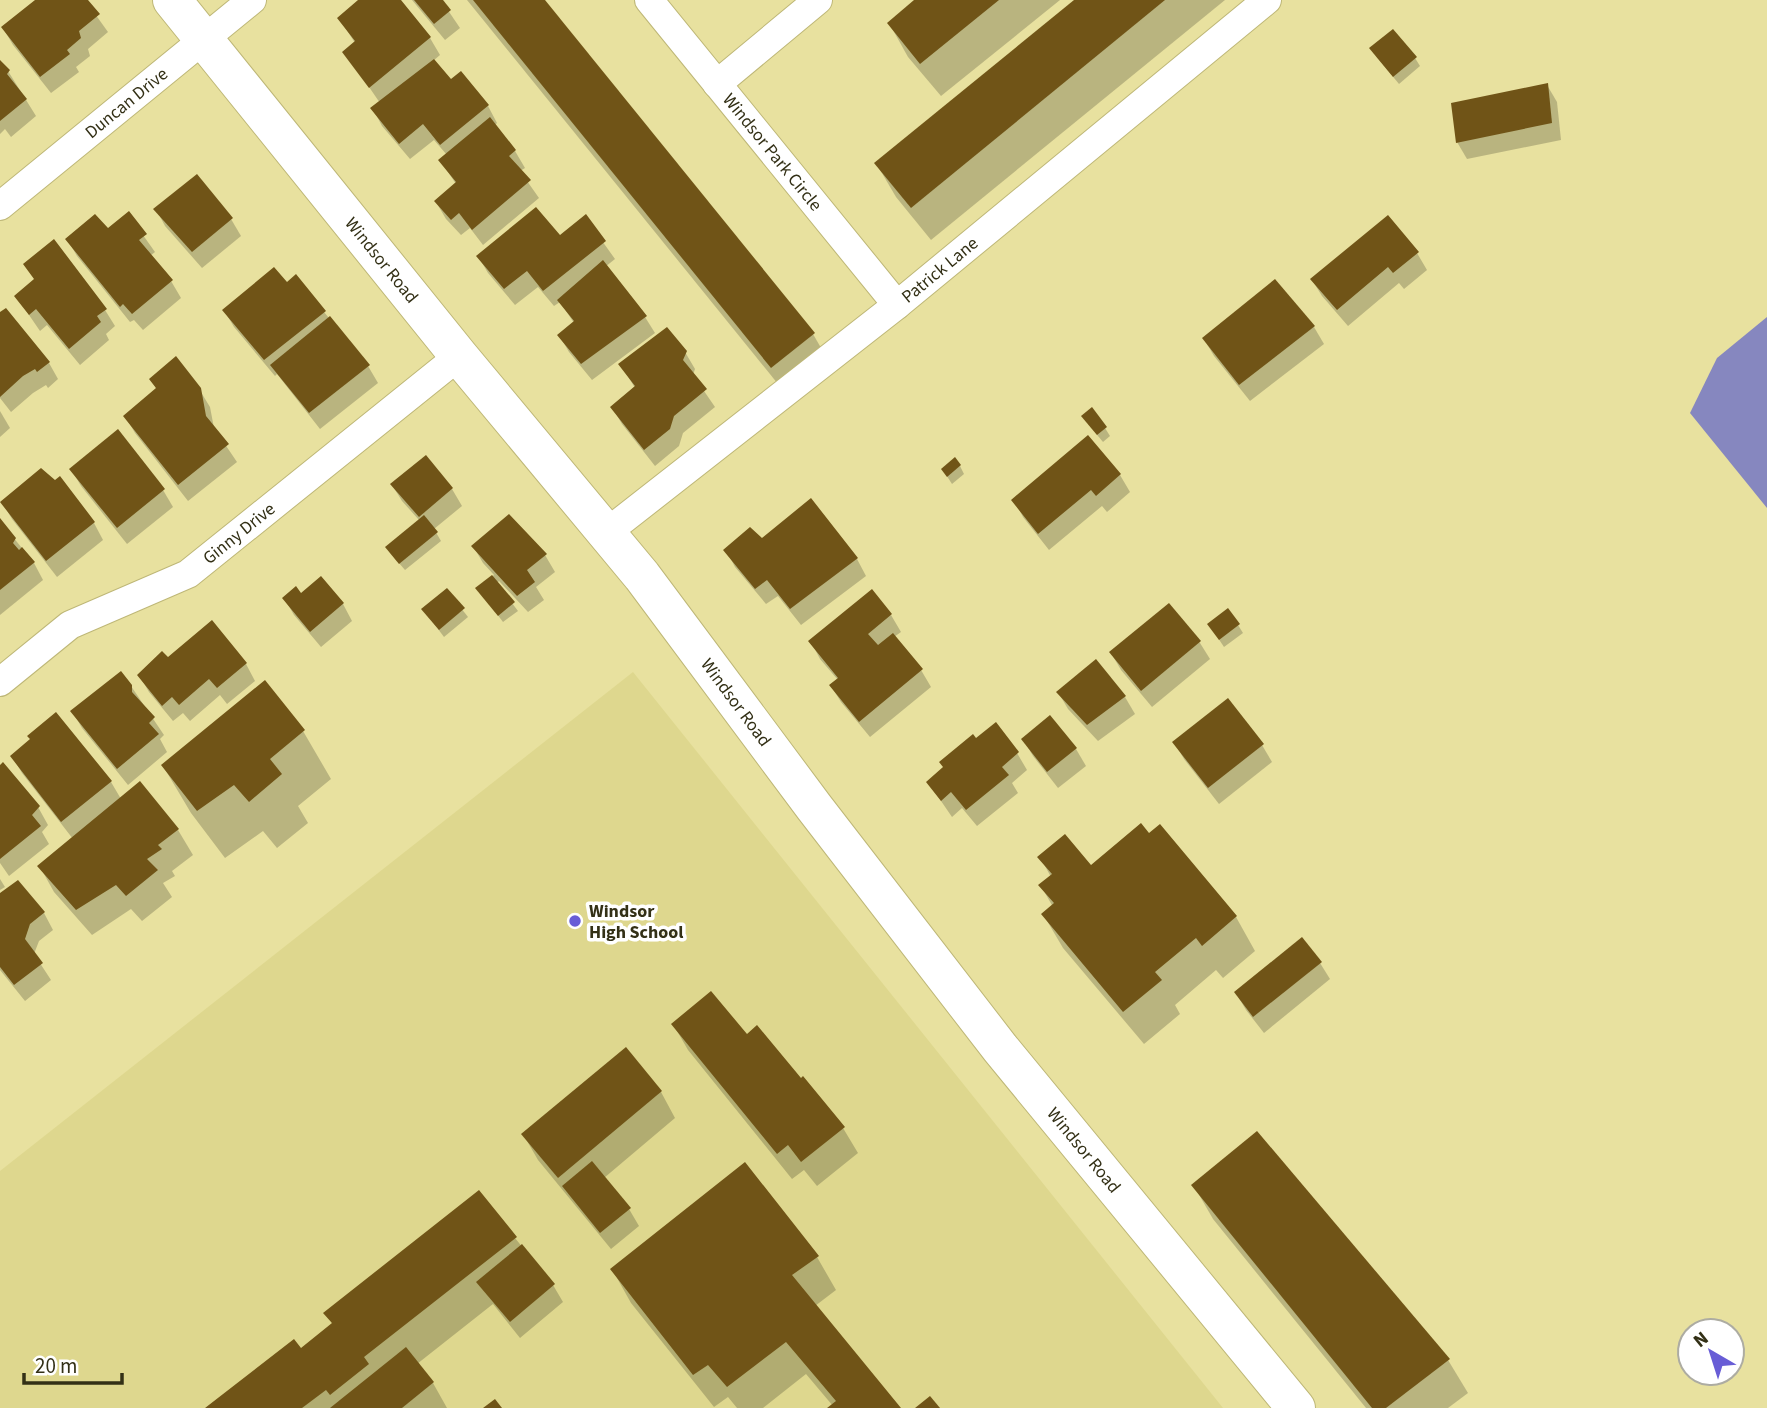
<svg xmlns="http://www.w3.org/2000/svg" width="1767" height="1408" font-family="'Source Sans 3',sans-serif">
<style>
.built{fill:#ded78e}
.water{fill:#8687bf}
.shadow{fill:#0003}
.building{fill:#705417}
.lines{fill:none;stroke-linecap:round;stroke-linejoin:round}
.street-casing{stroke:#beb777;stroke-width:30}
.secondary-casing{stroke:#beb777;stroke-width:40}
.street{stroke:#fff;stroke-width:28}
.secondary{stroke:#fff;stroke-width:38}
.poi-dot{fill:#685dd6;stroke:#fff;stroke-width:2.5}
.labels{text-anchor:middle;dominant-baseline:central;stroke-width:7;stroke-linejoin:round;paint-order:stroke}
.street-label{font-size:18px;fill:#333016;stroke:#fff}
.poi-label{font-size:18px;font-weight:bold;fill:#333016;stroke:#fff;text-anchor:start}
</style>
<rect width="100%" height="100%" fill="#e8e19f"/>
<path class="built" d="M633,672l590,736h-1223v-237z"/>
<path class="water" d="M1767,317v191l-77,-95 27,-55z"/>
<g class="shadow">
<path d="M38,0h47l23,32 -20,17 2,7 -14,11 3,5 -28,21 -38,-48 -10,-17z"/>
<path d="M361,0h37l32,38 10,17 -7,6 18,20 9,-8 28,33 9,17 -3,3 21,25 10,17 -5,3 19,27 -56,47 -13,-17 -9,7 -15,-16 -10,-17 20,-18 -16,-24 7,-5 -13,-15 -24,19 -28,-33 -9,-17 7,-6 -35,-51 10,-9 -16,-25z"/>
<path d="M412,0h29l19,28 -15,12z"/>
<path d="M467,0h76l270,334 19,33 -41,33z"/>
<path d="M917,0h143l-119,96 -33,-39 -19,-34z"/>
<path d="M1077,0h148l-294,240 -35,-43 -20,-34z"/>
<path d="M1376,56l39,2 5,8 -21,18z"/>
<path d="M0,62l8,9 28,45 -25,21 -6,-8 -5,5z"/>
<path d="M1547,85l10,17 4,38 -94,19 -10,-17z"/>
<path d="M156,209l75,10 10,17 -39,32 -37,-42z"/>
<path d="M128,214l27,38 -5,4 21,25 10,17 -38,32 -9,-10 -4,2 -53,-66 -10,-17 41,-9z"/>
<path d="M585,217l30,42 -10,8 40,50 10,16 -63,47 -23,-28 -10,-17 15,-12 -14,-21 -6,4 -16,-19 -23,18 -27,-32 -10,-17 81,-18z"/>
<path d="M1417,253l10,17 -23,19 -5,-6 -51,43 -26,-30 -10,-16z"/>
<path d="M286,284l38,28 44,54 10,17 -58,46 -43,-55 -2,2 -41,-49 -10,-17z"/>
<path d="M16,296l89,14 10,16 -9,8 3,6 -29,25 -33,-40 -7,6z"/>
<path d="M0,314l49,49 9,16 -10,9 -2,-3 -13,8 -22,19 -11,-14z"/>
<path d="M1314,327l10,17 -74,57 -36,-45 -10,-17z"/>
<path d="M685,352l10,17 -2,6 22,32 -32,26 -4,13 -24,20 -33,-42 -10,-17 23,-19 -14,-23z"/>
<path d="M151,379l48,10 11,18 4,21 23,34 -49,39 -53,-68 -10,-17 32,-26z"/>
<path d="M0,411l10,17 -10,9z"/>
<path d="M1088,424l17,4 5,8 -7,6z"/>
<path d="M1087,438l33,37 10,17 -23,20 -5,-6 -53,44 -26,-33 -9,-17z"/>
<path d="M425,457l27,32 10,17 -28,23 7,12 -36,29 -13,-15 27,-35 -17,-19 -10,-16z"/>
<path d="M960,466l4,8 -12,10 -9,-14z"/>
<path d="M71,469l92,21 10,17 -46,37 -46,-58z"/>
<path d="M54,482l40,41 9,17 -46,37 -45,-58 -10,-17z"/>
<path d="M811,500l46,59 9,17 -65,49 -23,-29 -12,8 -31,-37 -9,-17 36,-9z"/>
<path d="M0,521l34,42 9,17 -43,35z"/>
<path d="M473,546l72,9 10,17 -19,15 8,13 -16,12 -29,-31 -2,2 21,28 -15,11 -25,-33 16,-14 -11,-12z"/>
<path d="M321,578l22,26 9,17 -31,26 -27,-32 -10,-17 17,-3z"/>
<path d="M447,590l21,27 -24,20 -21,-28z"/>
<path d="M1169,605l31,38 10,16 -58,48 -31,-37 -10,-17z"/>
<path d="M891,615l10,17 -7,5 27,33 10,17 -61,50 -29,-35 -10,-16 7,-6 -18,-21 -9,-17z"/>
<path d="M1238,625l5,8 -19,14 -10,-15z"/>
<path d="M168,659l78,5 9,17 -28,23 -7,-9 -30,26 -7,-8 -10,8 -24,-29 -10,-17z"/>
<path d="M1095,661l30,36 10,17 -37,27 -30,-32 -10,-17z"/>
<path d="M131,686l33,49 -4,4 7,13 -39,33 -46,-57 -10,-17z"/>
<path d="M1227,701l35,44 10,17 -53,42 -35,-45 -10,-17z"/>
<path d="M1050,717l26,32 10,17 -28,22 -25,-32 -10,-17z"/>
<path d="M303,731l28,48 -33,27 10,17 -31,25 -14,-17 -38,27 -34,-45 -28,-47z"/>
<path d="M1017,753l10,17 -15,13 6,10 -41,33 -15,-18 -10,9 -24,-35z"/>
<path d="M12,756l99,26 10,17 57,31 15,25 -21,16 3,5 -12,7 9,14 -30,24 -11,-12 -39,26 -38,-43 -14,-25 33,-28 -51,-66z"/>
<path d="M0,767l38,40 10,18 -6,7 7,12 -40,32 -9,-13z"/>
<path d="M1160,826l76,91 19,34 -32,27 -7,-8 -41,35 5,9 -36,30 -81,-96 -20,-34 10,-7 -12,-21 10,-9 -11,-20 51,11 58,-33z"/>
<path d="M0,879l5,8 -5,3z"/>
<path d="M18,882l26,31 9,17 -14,11 -5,13 17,26 -26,21 -25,-31v-74z"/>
<path d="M1320,963l10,16 -66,54 -18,-23 -10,-17z"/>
<path d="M673,1024l73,13 97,91 15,25 -41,33 -13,-16 -12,9 -104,-129z"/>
<path d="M626,1050l35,42 14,26 -71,60 25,31 10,17 -28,23 -73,-89 -15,-26z"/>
<path d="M1194,1186l254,174 20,33 -20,15h-82l-153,-189z"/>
<path d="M515,1238l38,47 10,17 -43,36 -27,-34 -76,60 16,19 14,25h-239l92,-58 33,-25 -7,-12z"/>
<path d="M817,1257l19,33 -21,16 83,102h-68l3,-2 -27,-32 -43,34h-26l-9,-11 -14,10 -83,-104 -19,-34z"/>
</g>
<g class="building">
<path d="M35,0h53l12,14 -21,17 2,7 -14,12 3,4 -30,23 -39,-50z"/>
<path d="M358,0h43l30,37 -62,51 -27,-36 13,-11 -18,-23z"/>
<path d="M414,0h29l8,10 -17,14z"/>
<path d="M473,0h72l270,333 -44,35z"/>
<path d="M914,0h85l-79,64 -33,-41z"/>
<path d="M1074,0h91l-254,208 -37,-45z"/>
<path d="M1393,29l24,28 -24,20 -24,-29z"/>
<path d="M434,59l17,20 10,-8 28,34 -49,40 -17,-21 -24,20 -29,-36z"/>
<path d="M0,60l10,10 -3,4 20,25 -27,22z"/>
<path d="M1548,83l4,40 -96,20 -5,-40z"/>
<path d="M490,117l26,33 -7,6 22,24 -59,50 -13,-17 -8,7 -17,-19 22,-19 -18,-22z"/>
<path d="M197,174l36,44 -41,34 -39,-43z"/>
<path d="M536,207l24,28 26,-21 20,27 -63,50 -16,-20 -23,18 -28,-33z"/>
<path d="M129,211l18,23 -8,6 34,40 -41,34 -9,-10 -3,3 -55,-68 30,-25 13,14z"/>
<path d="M1388,215l31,37 -26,21 -5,-6 -51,43 -27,-31z"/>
<path d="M54,239l53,70 -10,7 4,6 -32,27 -33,-40 -7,6 -15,-19 20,-17 -11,-15z"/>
<path d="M603,260l44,56 -66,48 -24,-29 17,-14 -17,-21z"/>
<path d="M274,267l13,15 9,-8 30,37 -62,49 -42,-50z"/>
<path d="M1275,279l40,47 -76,59 -37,-47z"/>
<path d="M6,308l44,54 -13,10 -2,-3 -12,7 -23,21v-85z"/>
<path d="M330,316l40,49 -61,48 -39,-48z"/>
<path d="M667,327l20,24 -4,9 24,29 -33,27 -4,13 -26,21 -34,-43 25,-21 -17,-22z"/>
<path d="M176,356l25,32 5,28 23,28 -51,41 -55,-69 33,-28 -7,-9z"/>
<path d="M1092,407l15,20 -10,8 -16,-19z"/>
<path d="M118,429l47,60 -48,39 -48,-59z"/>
<path d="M1088,435l33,39 -25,22 -5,-6 -53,44 -27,-34z"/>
<path d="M426,455l27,33 -34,29 -29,-33z"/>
<path d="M955,457l6,8 -14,12 -6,-8z"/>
<path d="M41,468l14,12 5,-4 35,46 -49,39 -46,-59z"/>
<path d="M811,498l47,60 -68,51 -23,-29 -12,9 -32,-39 27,-23 12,11z"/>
<path d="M509,514l38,40 -20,16 8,12 -18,14 -46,-50z"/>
<path d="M424,515l14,17 -39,32 -14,-17z"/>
<path d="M0,518l16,20 -3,5 6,7 3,-3 13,15 -35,28z"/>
<path d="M492,575l23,27 -17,14 -23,-28z"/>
<path d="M321,576l23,27 -34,29 -28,-34 14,-12 5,7z"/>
<path d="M447,588l18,20 -26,22 -18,-21z"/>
<path d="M872,589l20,25 -24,20 10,11 15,-12 30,36 -64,53 -30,-37 9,-7 -30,-37z"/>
<path d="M1169,603l32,38 -60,50 -32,-39z"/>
<path d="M1228,608l12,16 -21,16 -12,-16z"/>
<path d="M212,620l35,43 -30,25 -8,-9 -30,26 -7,-8 -10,9 -25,-31 25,-24 6,6z"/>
<path d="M1096,659l30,37 -39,29 -31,-33z"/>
<path d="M121,671l11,14v7l23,25 -6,6 10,11 -42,35 -47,-58z"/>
<path d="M265,680l40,50 -35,29 12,15 -33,28 -15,-17 -37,26 -36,-46z"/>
<path d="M1228,698l36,46 -56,44 -36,-46z"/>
<path d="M56,712l56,69 -51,41 -51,-66 20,-17 -3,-3z"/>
<path d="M1050,715l27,33 -30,24 -26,-33z"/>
<path d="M996,722l23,30 -17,15 7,8 -43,35 -15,-18 -10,9 -15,-19 17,-15 -4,-5 34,-28 3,4z"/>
<path d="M3,762l37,44 -8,9 9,11 -41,33v-94z"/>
<path d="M140,781l39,48 -21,16 4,4 -15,10 11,11 -32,26 -10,-11 -40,25 -39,-44z"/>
<path d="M1141,823l8,10 11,-9 77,92 -35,30 -6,-8 -41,34 7,8 -39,32 -82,-98 13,-11 -16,-18 14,-11 -15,-17 28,-23 26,31z"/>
<path d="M18,880l27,32 -15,12 -5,15 18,24 -29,22 -14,-18v-74z"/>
<path d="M1302,937l20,25 -69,55 -19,-25z"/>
<path d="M711,991l36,43 10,-9 44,53 2,-2 42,51 -44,35 -13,-17 -11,9 -106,-130z"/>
<path d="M626,1047l36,44 -104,87 -37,-44z"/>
<path d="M1257,1131l193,228 -64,49h-14l-181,-223z"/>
<path d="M592,1161l39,47 -31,25 -38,-47z"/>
<path d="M745,1162l74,94 -27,19 109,133h-74l9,-7 -50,-59 -59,45 -19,-22 -15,10 -83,-106z"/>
<path d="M479,1190l38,47 -153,120 5,7 -39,31 -4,-5 -24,18h-97l89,-69 7,9 31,-25 -9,-10z"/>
<path d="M522,1244l33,40 -45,38 -34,-40z"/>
<path d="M406,1347l28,35 -32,26h-72z"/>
<path d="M930,1396l10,12h-25z"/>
<path d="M495,1399l7,9h-19z"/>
</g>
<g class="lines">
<g class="street-casing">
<g id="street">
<path id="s1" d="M649,0l248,305"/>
<path d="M717,84l101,-84"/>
<path id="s2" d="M0,206l252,-206"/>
<path id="s3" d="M606,533l291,-228 370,-305"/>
<path id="s4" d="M0,682l70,-57 118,-51 271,-218"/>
</g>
</g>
<g class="secondary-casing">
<g id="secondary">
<path id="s5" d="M172,0l287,356 183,220 172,231 186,241 296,360"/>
</g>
</g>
<use href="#street" class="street"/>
<use href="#secondary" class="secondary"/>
</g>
<circle class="poi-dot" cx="575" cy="921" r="7"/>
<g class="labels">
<g class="street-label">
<text stroke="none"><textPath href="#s2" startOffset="163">Duncan Drive</textPath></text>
<text stroke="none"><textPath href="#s1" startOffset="196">Windsor Park Circle</textPath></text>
<text stroke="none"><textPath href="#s5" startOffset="334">Windsor Road</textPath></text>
<text stroke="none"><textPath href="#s3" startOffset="425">Patrick Lane</textPath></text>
<text stroke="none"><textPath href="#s4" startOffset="284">Ginny Drive</textPath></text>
<text stroke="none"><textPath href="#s5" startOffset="901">Windsor Road</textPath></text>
<text stroke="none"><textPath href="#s5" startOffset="1468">Windsor Road</textPath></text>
</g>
<g class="poi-label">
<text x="589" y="911">Windsor<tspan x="589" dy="21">High School</tspan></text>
</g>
</g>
<g transform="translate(1711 1352) rotate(321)"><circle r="33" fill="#ffffff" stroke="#adaca2" stroke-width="2"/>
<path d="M0-5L12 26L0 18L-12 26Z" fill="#685dd6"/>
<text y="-10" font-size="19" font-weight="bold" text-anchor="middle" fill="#333016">N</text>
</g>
<path d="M24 1373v10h98v-10" fill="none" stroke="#333016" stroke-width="3.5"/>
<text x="35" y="1373" font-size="21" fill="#333016" stroke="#ffffff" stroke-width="5" paint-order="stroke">20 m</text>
</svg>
